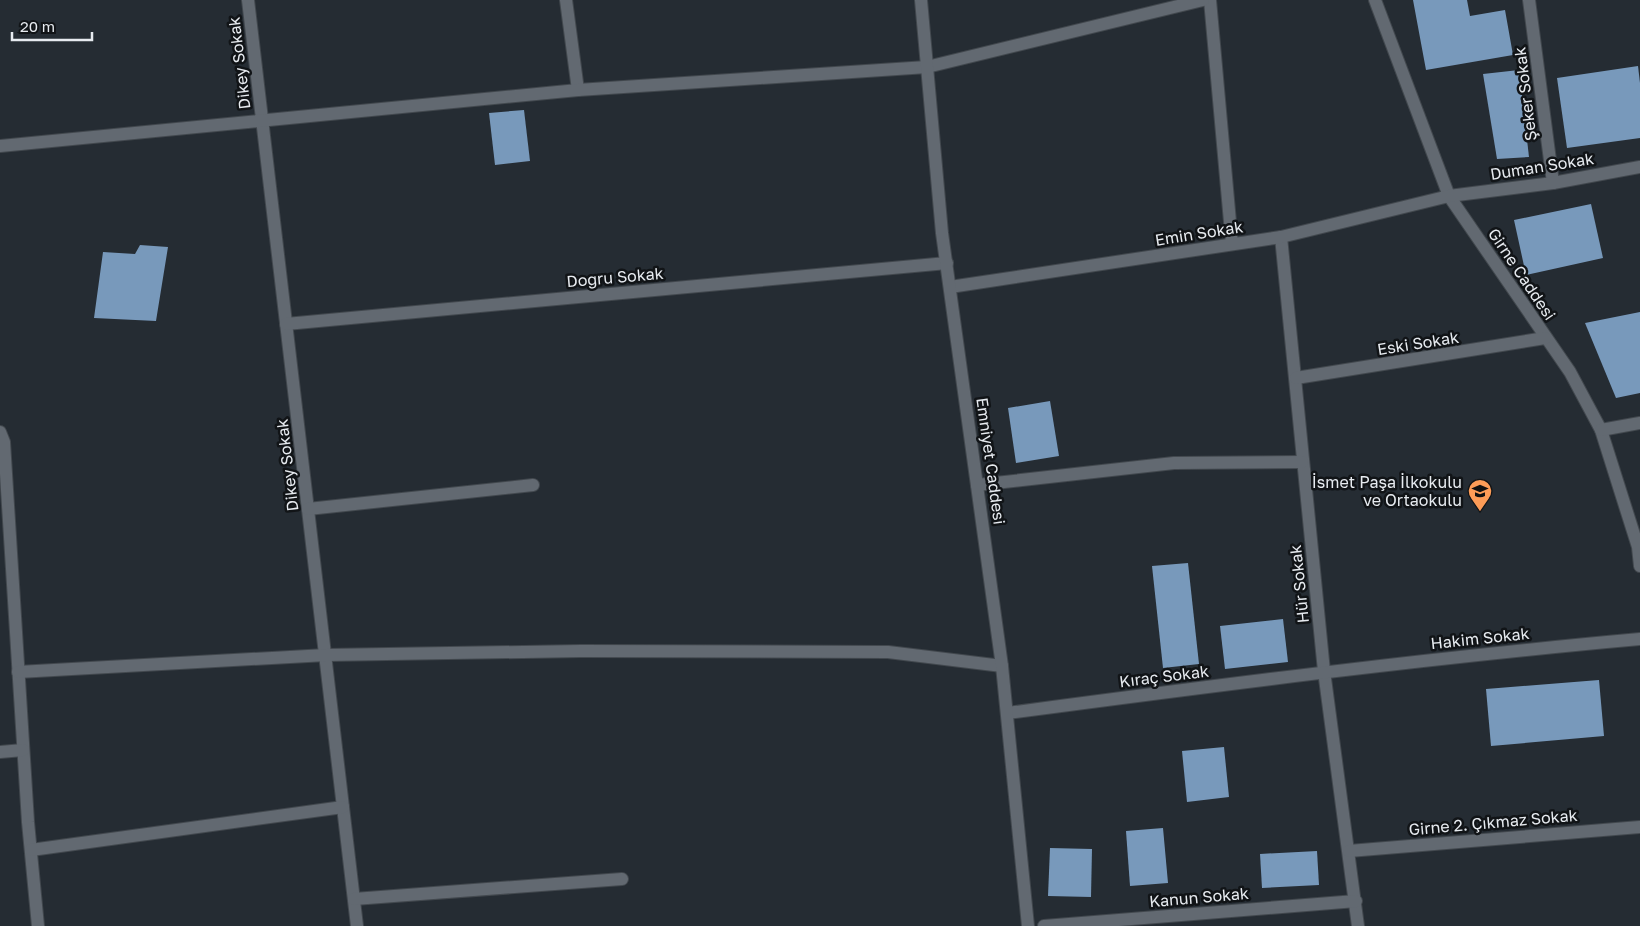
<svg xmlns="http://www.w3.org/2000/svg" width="1640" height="926" font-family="'Golos Text',sans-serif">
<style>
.building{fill:#7899bb}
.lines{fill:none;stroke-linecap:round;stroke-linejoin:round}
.street-casing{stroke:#42484e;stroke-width:14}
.secondary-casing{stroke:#42484e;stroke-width:14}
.street{stroke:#626971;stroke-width:12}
.secondary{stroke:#626971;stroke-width:12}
.labels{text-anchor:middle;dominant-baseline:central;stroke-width:5;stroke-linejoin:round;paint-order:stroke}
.street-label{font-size:16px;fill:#e7ebf0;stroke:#111417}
.poi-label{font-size:16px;fill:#e7ebf0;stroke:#111417;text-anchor:end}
</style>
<rect width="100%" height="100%" fill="#252c33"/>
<g class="building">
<path d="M1413,0h54l3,16 35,-6 8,45 -87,15z"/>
<path d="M1638,66l2,17v55l-73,10 -10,-70z"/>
<path d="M1519,70l10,87 -32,2 -14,-85z"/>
<path d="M524,110l6,51 -35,4 -6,-52z"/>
<path d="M1591,204l12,54 -77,17 -12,-55z"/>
<path d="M140,245l28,2 -12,74 -62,-3 9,-66 32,2z"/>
<path d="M1640,312v81l-24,5 -31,-75z"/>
<path d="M1050,401l9,55 -43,7 -8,-55z"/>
<path d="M1188,563l11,101 -36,4 -11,-102z"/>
<path d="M1283,619l5,43 -63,7 -5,-43z"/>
<path d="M1599,680l5,56 -113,10 -5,-57z"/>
<path d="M1224,747l5,50 -42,5 -5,-51z"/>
<path d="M1163,828l5,55 -38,3 -4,-55z"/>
<path d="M1050,848l42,1 -1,48 -43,-1z"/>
<path d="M1317,851l2,34 -57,3 -2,-34z"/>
</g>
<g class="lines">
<g class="street-casing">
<g id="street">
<path d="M248,0l109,926"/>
<path d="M566,0l12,90"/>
<path d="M1210,0l22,244"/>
<path d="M1375,0l74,196 121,176 31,58 37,117 2,19"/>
<path d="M1529,0l24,183"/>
<path d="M0,146l578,-56 349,-23 276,-67"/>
<path d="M1281,237l43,434 34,255"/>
<path d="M950,287l331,-50 168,-41 104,-13 87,-16"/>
<path d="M286,324l661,-61"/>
<path d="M1296,378l249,-40"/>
<path d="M1601,430l39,-7"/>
<path d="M0,432l4,10 24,380 10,104"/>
<path d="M977,485l197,-22 128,-1"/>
<path d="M308,509l225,-24"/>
<path d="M18,672l308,-17 255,-4 307,1 114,14"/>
<path d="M1008,713c210,-28 420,-55 632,-74"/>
<path d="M0,752l23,-2"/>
<path d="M31,850l312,-43"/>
<path d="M1349,851l291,-24"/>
<path d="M354,899l268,-20"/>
<path d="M1044,926l312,-25"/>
</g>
</g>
<g class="secondary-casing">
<path id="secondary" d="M921,0l21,233 60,433 26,260"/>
</g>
<use href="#street" class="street"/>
<use href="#secondary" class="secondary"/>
</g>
<defs>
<g id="school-pin" transform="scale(1.25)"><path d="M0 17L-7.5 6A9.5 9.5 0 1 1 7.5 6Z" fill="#fd9c57" stroke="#111417"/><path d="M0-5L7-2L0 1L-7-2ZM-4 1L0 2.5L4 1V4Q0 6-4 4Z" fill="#111"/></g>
</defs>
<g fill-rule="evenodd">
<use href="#school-pin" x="1480" y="491"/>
</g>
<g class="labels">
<g class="street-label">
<text transform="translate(239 63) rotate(-97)">Dikey Sokak</text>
<text transform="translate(1525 94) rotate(-97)">Şeker Sokak</text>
<text transform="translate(1542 166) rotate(-9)">Duman Sokak</text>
<text transform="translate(1199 233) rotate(-9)">Emin Sokak</text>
<text transform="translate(1522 274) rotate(56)">Girne Caddesi</text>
<text transform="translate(615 277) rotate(-5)">Doğru Sokak</text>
<text transform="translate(1418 343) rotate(-9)">Eski Sokak</text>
<text transform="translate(991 461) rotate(82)">Emniyet Caddesi</text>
<text transform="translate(287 465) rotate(-97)">Dikey Sokak</text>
<text transform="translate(1299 584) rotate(-96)">Hür Sokak</text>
<text transform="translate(1480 638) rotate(-6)">Hakim Sokak</text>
<text transform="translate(1164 676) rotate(-7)">Kıraç Sokak</text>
<text transform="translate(1493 822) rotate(-5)">Girne 2. Çıkmaz Sokak</text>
<text transform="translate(1199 897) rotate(-5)">Kanun Sokak</text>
</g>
<g class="poi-label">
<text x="1462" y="482">İsmet Paşa İlkokulu<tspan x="1462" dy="18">ve Ortaokulu</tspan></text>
</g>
</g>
<path d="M12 32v8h80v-8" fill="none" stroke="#e7ebf0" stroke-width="2.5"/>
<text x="20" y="32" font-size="15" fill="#e7ebf0" stroke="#111417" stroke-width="4" paint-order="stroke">20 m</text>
</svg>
